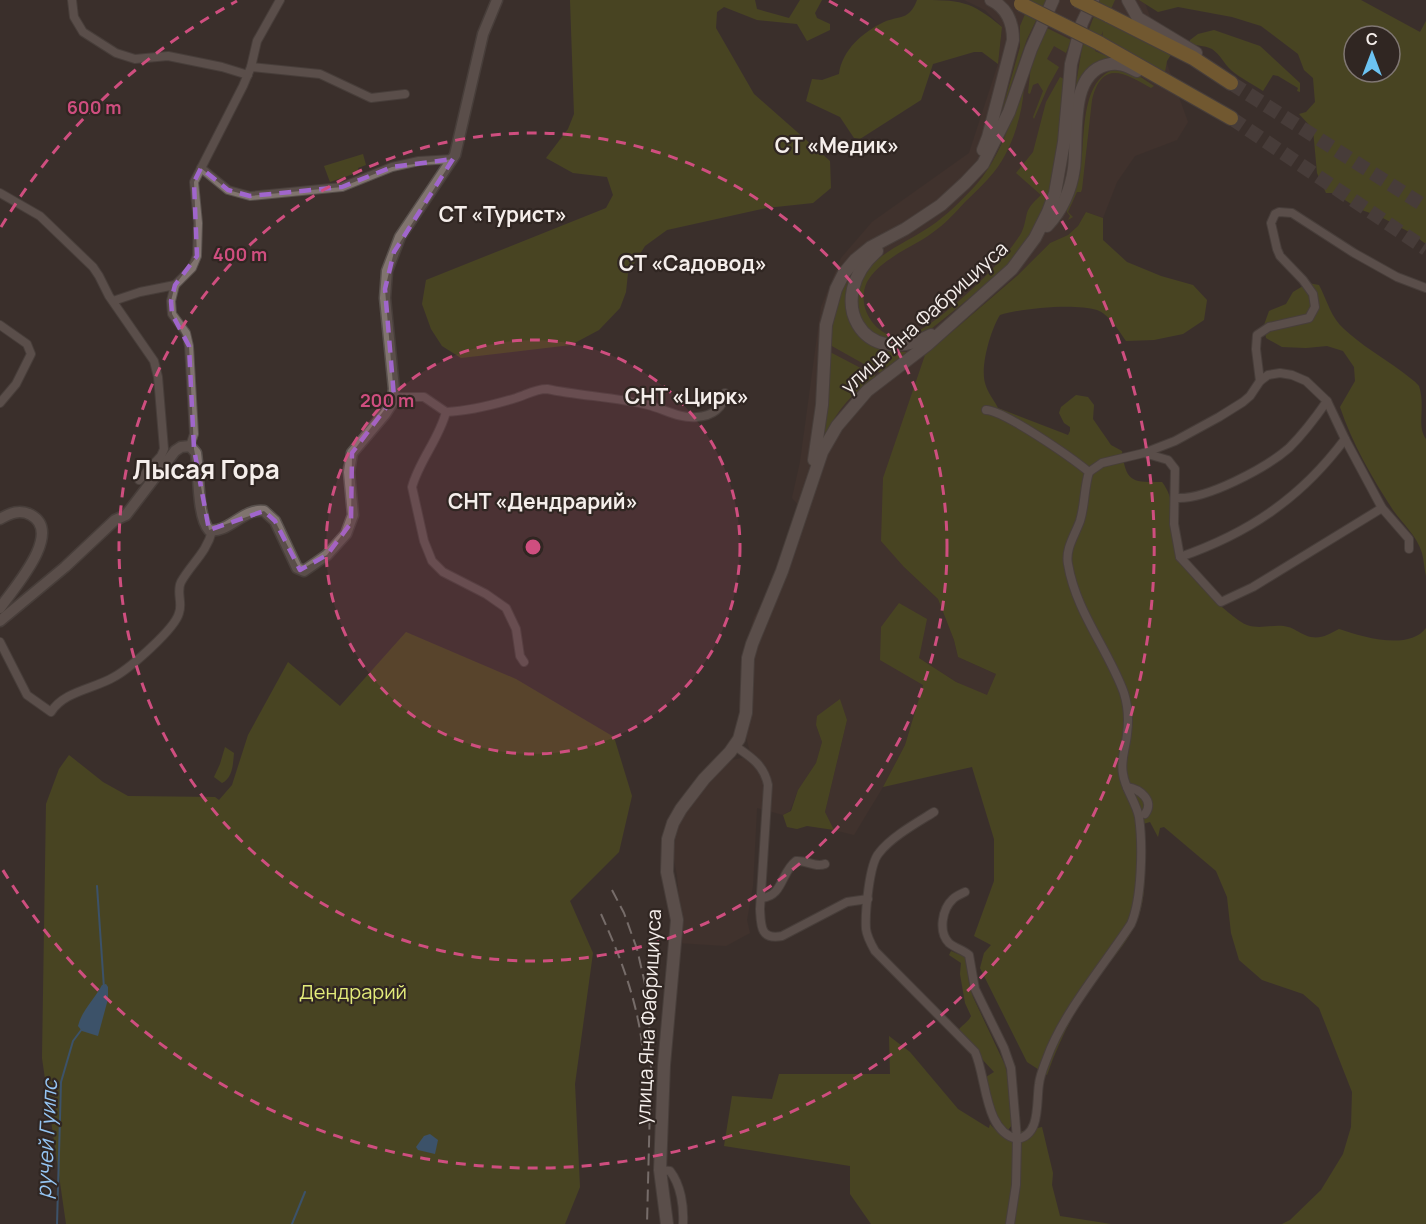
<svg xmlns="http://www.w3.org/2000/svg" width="1426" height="1224" font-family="Manrope,sans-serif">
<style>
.industrial{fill:#48352f}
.green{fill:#5a5e18;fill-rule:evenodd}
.water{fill:#3e7cb3}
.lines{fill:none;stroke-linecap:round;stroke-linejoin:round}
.stream{stroke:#3e7cb3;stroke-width:2}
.primary-tunnel{stroke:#574c49;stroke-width:14;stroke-dasharray:14 7;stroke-linecap:butt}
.minor-casing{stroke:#58504c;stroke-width:10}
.tertiary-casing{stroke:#58504c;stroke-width:13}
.secondary-casing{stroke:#58504c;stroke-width:14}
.primary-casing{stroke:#58504c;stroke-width:16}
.minor{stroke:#80746f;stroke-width:8}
.tertiary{stroke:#80746f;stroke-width:10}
.secondary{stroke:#80746f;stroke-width:12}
.primary{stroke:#b38b37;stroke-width:14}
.rail{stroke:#beb6b3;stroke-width:2;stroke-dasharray:12 6;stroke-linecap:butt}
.primary-bridge-casing{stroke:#58504c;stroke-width:16;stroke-linecap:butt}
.primary-bridge{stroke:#b38b37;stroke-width:14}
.marked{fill:none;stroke:#a066cc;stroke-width:4.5;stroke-dasharray:12 8;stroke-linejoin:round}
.ring{fill:none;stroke:#cf4e7f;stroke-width:3;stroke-dasharray:10 8}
.labels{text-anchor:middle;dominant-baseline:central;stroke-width:4.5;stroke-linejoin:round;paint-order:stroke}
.street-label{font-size:20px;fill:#f5eeeb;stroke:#302622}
.park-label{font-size:20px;fill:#e3eb7a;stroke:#302622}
.neighbourhood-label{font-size:21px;font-weight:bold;fill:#f5eeeb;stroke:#302622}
.water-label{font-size:21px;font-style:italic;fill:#95c5f3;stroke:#302622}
.district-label{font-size:26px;font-weight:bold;fill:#f5eeeb;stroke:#302622}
.centre{fill:#cf4e7f;stroke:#302622;stroke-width:3}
.ring-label{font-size:18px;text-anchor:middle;font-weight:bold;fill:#cf4e7f;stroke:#302622;stroke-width:4.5;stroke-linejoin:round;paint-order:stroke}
</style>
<rect width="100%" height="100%" fill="#3b302c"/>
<path class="industrial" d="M964,0h175l6,3 43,119 -11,18 -42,16 -18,26 -14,36 -17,-6 -8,14 -10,9 -18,8 -32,32 -93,80 -21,212 34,32 16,41 4,17 38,17 -9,22 -31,-14 -37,-24 -20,-55 24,81 -18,61 -22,42 -29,48 -20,-5 -9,-18 22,-92 -7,-20 -24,25 6,17 -6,21 -18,27 -8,21 -7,4 -26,-7 -4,78 -6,34 3,13 -24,13 -48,-3 2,-34 -3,-34 -4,-20 1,-17 7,-20 28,-36 23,-22 19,-4 -12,-46 4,-54 11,-39 15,-25 31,-85 -8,-9 8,-36 21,-155 20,-49 31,-36 97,-69 29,-89 4,-37 -17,-17z"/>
<g class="green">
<path d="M570,0h185l2,9 32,9 11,-18h22l-7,13 2,5 13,6v6l-23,11 -10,-17 -40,-4 -33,-13 -7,5 -1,16 38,66 76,67 1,27 -18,15 -47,5 -99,22 -22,16 -17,27 -2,19 -6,16 -21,22 -28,15 -110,13 -19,-12 -11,-17 -9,-25 4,-24 180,-72 7,-13 -6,-18 -34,-4 -27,-15 22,-29 6,-15z"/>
<path d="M917,0c43,0 53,0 85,27l-4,37 -16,-12h-8l-41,12 -12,36 -61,39 -6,-1 -14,-21 -34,-16 6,-22 10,1 17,-6c3,-24 24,-42 45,-52 16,-7 25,-1 33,-22z"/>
<path d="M1031,0h15l-19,39 -26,75 19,-67v-21z"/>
<path d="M1100,0h15l-9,20 66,33 -5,8 -2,11 -63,-33 1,-8 -8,20 16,7c-24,9 -29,14 -37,38l8,-48z"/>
<path d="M1139,0h222l59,32 6,-11v223l-15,-11 -30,-16 -22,-8 -25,-16h-8l-9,-20 -4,-44 -14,-15 7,-2 9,-10 -2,-24 -9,-8 -6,-16 -37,-28 -29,-9 -54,-10 -20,5zM1354,36h36v36h-36z"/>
<path d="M1045,27l26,13 -5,13 -12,-7 -7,13 12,8 -11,20 -14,32 -1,-2 10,-26 -5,-8 -5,2 -3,9 -2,-1 3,-28z"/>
<path d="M1214,30l46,16 40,37v9l-3,-1 1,-3 -20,-12 -5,-1 -10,16c-10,-7 -23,-13 -32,-21 -7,-6 -10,-15 -19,-21 -8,-4 -16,-3 -23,-6l1,-3 8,-6z"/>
<path d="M1115,69l15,1 24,16 -3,2c-26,-15 -49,-29 -59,12l-10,89 -1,3h-4l-9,20 5,5 -5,3 2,-4 -3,-4v-3c5,-12 10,-23 13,-35 6,-32 -2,-93 35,-105z"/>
<path d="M1060,77l4,2 -7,77 -7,31 -5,16 -17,36 -21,29 -76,61c-11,7 -30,15 -43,10 -15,-5 -27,-13 -30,-30 -7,-48 41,-61 73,-83 15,-10 32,-27 44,-40 25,-28 35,-64 49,-98 -2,28 -12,61 -30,84 -9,11 -19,20 -29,30 -10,11 -20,22 -33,31 -13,10 -29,16 -42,26 -8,5 -18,14 -23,23 -14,29 17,67 48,51 29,-15 85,-67 103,-95 6,-7 7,-17 9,-25 2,-7 9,-13 14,-18l-25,-22 17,-21 13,-50z"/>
<path d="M363,154l3,11 -8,3 1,4 -29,10 -6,-16z"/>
<path d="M1086,212l17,6v22l24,22 34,14 32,9 14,15 -3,20 -21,14 -29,6 -28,1c-7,-10 -17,-27 -29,-31 -22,-7 -75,-2 -97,5 -9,14 -20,51 -15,68 2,9 9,17 13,25l70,27 2,-4v-4l-6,-4 -5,-10 2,-6 15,-12 12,2 6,8 -1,14 18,26 11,6c4,32 10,31 40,31 18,23 6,52 16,76 7,15 53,61 69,67 14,5 29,-2 41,2 6,1 11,6 17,8 13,6 23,0 34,-6 23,8 70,22 87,-1v596h-144l8,-4 31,-30 22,-36 8,-27 1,-35 -33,-84 -16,-14 -41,-14 -23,-20 -8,-27 -4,-36 -11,-26 -52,-44 -4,1 -2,9 -8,-15 -7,2c0,28 5,61 -3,88 -8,28 -31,49 -48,73 -19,28 -34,58 -45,90l-20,-13 -47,-94 4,-15 7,-8 -17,-9 20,-55v-42l-22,-72 -89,20 22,-42 18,-60 -43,-25 1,-33 18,-24 28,16 -8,39 37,24 31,13 9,-21 -38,-17 -4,-17 -16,-41 -34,-32 -23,-26 2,-63 42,-123 93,-80 32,-32 18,-8 10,-9z"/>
<path d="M852,275c-19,49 11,79 60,77l-32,21 -50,-28c2,-24 6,-50 22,-70z"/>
<path d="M1308,283l11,2c8,15 12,33 25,44 17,16 38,28 57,42 6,5 13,9 18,15 7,22 -3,39 7,53v137c-2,-8 -2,-16 -4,-23 -5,-17 -19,-29 -29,-43 -21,-32 -41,-67 -53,-103l15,-26 -1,-14 -11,-16 -16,-5 -21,2 -24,-1 -16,-9 -2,-13 5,-14 17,-7 7,-12z"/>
<path d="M830,352l46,24c-25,18 -44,39 -54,69z"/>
<path d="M406,632l110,47 98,58 18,59 -13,56 -49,49 23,52 -18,131 5,103 -15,37h-499l-24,-166 4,-254 13,-35 10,-14 34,27 25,14 87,1 4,3 13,-15 16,-50 40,-73 52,44z"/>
<path d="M840,699l7,21 -22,92 9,18 -27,-4 -10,3 -10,-2 -4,-12 8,-4 7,-21 18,-27 6,-21 -6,-17 1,-9z"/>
<path d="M225,747l9,6c-1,10 -1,25 -12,30l-8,-6 6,-13z"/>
<path d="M951,951l14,6 2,3 2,24 4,13 32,68 5,21 2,39 -4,5c-15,-9 -17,-37 -22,-53l8,-5 -37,-40c4,-7 12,-10 14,-16l-6,-13 -5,-29 1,-11 -12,-8z"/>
<path d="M889,1036l21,16 48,57 29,18 2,1 1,-4c11,16 36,6 52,3l11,46 -1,12 8,31 51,8h-240l-21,-30v-28l-126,-20 8,-50 40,3 7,-25h111z"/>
</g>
<g class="water">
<path d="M106,984l2,3v12l-10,37 -16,-5 -4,-5c4,-16 16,-26 24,-41z"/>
<path d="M430,1134l8,6 -3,14 -17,-4 -2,-3 8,-11z"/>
</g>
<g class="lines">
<g class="stream">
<path d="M97,886l7,102"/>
<path d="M57,1224l4,-142 12,-41 9,-12"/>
<path d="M292,1224l13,-32"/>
</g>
<g class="primary-tunnel">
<path d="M1231,83l195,124"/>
<path d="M1231,118l195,131"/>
</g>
<g class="minor-casing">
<g id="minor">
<path d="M72,0l2,17 9,15 33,21 19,6 33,-3 54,11 26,8"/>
<path d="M251,67l69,7 51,24 34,-4"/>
<path d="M201,168l27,22 22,6 92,-9 50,-20 27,-6 34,-2"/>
<path d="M0,193l40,23 53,51 6,9 10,20 45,65 4,16 6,72 -3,7 -22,24"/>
<path d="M113,301l27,-9 35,-7"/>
<path d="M0,325l27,19 4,10 -15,30 -16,19"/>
<path d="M1260,381l-4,-32 1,-14 12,-8 40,-9 6,-11 -2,-13 -10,-14 -23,-24 -3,-7 -6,-26 4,-9 4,-2 13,1 62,40 43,24 29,11"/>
<path d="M394,397h30l22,15c23,-1 47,-7 70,-14 10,-3 19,-9 31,-9 33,7 68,8 101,16 16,4 32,14 49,12 15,-1 27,-9 28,-24"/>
<path d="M986,410c19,1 86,48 103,62 -5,16 -4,33 -9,49 -5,14 -15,28 -12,43 8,48 40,85 56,129 4,13 5,27 3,41 -1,13 -7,26 -4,40 2,15 13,28 16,43 4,28 3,82 -8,107 -26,40 -68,89 -84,134 -3,8 -7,17 -8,26 -3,19 2,51 -22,55l-1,46 -6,39"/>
<path d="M446,412c-7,27 -27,49 -34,75l12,54 8,20 11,11 43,22 20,14 10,21 4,27 4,6"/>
<path d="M190,446l4,-12 -5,-88 -3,-13 -14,-19 -1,-13 4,-16 17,-17 5,-12 1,-33 -4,-41 49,-96 8,-19 6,-26 23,-41"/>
<path d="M1144,453l24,7 7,9 -1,55 6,33 41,45 32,-15 129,-79"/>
<path d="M1089,472l13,-9 42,-10 31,-12 44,-24 24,-15 7,-6 10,-15 8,-6 12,-2 12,2 14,6 21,20 18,38 37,69 27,31v10"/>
<path d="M1176,498c30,2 90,-30 113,-50 14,-14 27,-31 38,-47"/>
<path d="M1180,557c69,-24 121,-59 165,-118"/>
<path d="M0,642l27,53 24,17c13,-21 43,-23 63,-35 15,-8 61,-48 65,-64 4,-10 -3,-21 2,-31 10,-18 26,-30 31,-51"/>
<path d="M735,746c16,11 29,19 33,39l-8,124c1,17 0,31 22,27l65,-34 21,-3"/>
<path d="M1127,787c13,2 28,14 18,27"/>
<path d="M934,812c-16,10 -43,25 -55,41 -10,11 -14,61 -13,76 1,8 5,15 9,22l100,101c12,27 9,79 42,87l-6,-71 -7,-20 -29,-59 -6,-34c-6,-5 -14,-7 -20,-12 -11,-11 -7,-34 4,-44 3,-3 8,-5 12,-7"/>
<path d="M762,898c21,-2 19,-26 34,-37 11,-1 19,7 29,3"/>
<path d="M660,1170l10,1c11,14 14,36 13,53"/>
</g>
</g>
<g class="tertiary-casing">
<g id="tertiary">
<path d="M0,519c10,-6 20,-10 31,-4 33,18 -18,74 -31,93"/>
<path d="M0,621l65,-54 50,-47 11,-5 49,-64 6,-4 9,-1 6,7c3,19 1,64 13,77 19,4 34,-22 55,-19l11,10 22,47 7,3 23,-16 19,-21 7,-19 -4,-43 3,-19 33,-39 7,-11 2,-14 -9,-91 2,-27 13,-34 55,-82 28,-121 14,-34"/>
</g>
</g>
<g class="secondary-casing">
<g id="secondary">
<path d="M1128,0l10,18 58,35"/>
<path d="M983,150l5,-13 25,-97c0,-18 -6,-32 -22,-40"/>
<path d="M1047,226c15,-16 24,-36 27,-58 4,-30 -6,-93 32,-103 12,-3 20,0 31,6"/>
<path d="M877,251c-54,47 -15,121 54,84"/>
<path d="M814,460l8,-55 4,-80 10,-36 8,-16 11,-13 16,-13 34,-18 36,-24 24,-22 18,-19 26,-52 22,-63 22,-49"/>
<path d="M667,1224l-7,-54 4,-105 13,-145 -10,-48 1,-33 5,-16 8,-14 23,-30 26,-27 9,-13 7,-26 2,-55 4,-14 30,-73 40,-119 15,-26 30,-35 60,-46 85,-76 23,-31 13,-26 7,-19 9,-51 7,-78 11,-41 11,-23"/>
</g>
</g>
<g class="primary-casing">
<g id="primary">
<path d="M1108,15l85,43 38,25"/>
<path d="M1099,43l132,75"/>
</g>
</g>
<use href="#minor" class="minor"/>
<use href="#tertiary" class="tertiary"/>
<use href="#secondary" class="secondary"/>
<use href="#primary" class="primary"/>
<g class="rail">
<path d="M612,890l12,23 13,36 11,48 3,67 -4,160"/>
<path d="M601,914c20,44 38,91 42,140"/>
</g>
<g class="primary-bridge-casing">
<g id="primary-bridge">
<path d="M1077,0l31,15"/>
<path d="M1021,4l78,39"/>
</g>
</g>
<use href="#primary-bridge" class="primary-bridge"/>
</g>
<path d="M0 0H1426V1224H0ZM453,159l-59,93 -9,37 9,108 -42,56 -1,70 -24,32 -27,15 -25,-49 -11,-10 -55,19 -15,-81 -5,-103 -17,-32 -1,-13 4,-16 22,-29 -3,-74 7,-14 27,22 22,6 92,-9 50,-20z" fill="#3b302c" fill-opacity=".55" fill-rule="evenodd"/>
<path class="marked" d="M453,159l-59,93 -9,37 9,108 -42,56 -1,70 -24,32 -27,15 -25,-49 -11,-10 -55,19 -15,-81 -5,-103 -17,-32 -1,-13 4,-16 22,-29 -3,-74 7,-14 27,22 22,6 92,-9 50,-20z"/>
<circle cx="533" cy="547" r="207" fill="#cf4e7f" fill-opacity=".12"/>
<g class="ring">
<circle cx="533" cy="547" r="207"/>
<circle cx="533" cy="547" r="414"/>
<path d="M1 227A621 621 0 0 1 237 1M829 1A621 621 0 1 1 1 867"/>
</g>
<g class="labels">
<g class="street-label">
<text transform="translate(924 317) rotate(-42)">улица Яна Фабрициуса</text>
<text transform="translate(648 1017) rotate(-87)">улица Яна Фабрициуса</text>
</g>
<g class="park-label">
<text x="353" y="991">Дендрарий</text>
</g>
<g class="neighbourhood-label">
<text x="837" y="145">СТ «Медик»</text>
<text x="503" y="214">СТ «Турист»</text>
<text x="693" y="263">СТ «Садовод»</text>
<text x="687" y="396">СНТ «Цирк»</text>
<text x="543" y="501">СНТ «Дендрарий»</text>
</g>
<g class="water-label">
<text transform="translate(46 1139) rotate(-87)">ручей Гуипс</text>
</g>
<g class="district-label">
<text x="206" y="469">Лысая Гора</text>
</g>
</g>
<circle cx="533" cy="547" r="9" class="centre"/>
<g class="ring-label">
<text x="94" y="114">600 m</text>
<text x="240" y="261">400 m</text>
<text x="387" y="407">200 m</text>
</g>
<g transform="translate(1372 54)"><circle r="28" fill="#302622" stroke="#7f7672" stroke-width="1.5"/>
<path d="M0-4.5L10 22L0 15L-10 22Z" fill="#6cc3f2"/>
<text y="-9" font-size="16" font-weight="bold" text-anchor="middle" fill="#f5eeeb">С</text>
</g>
</svg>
